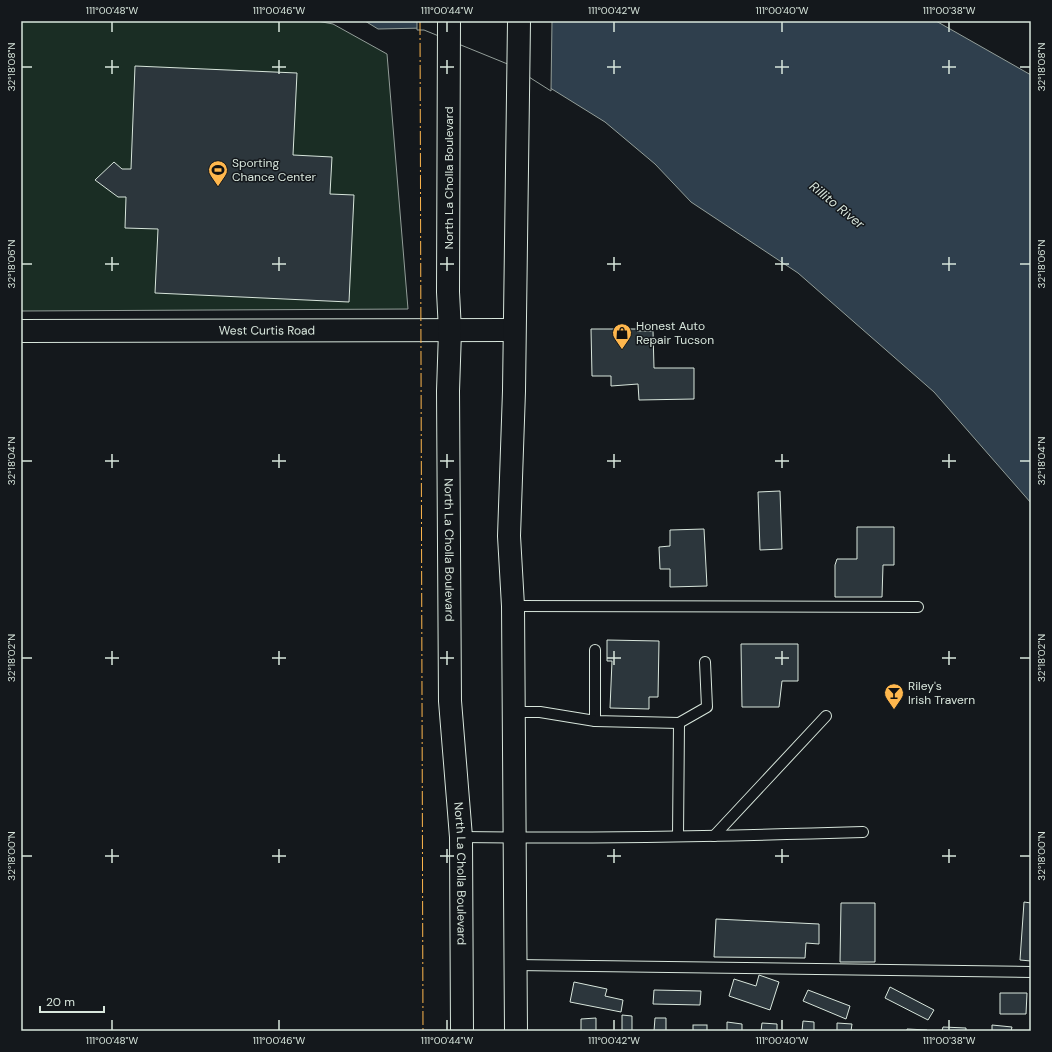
<svg xmlns="http://www.w3.org/2000/svg" width="1052" height="1052" font-family="'DM Sans',sans-serif">
<style>
.green{fill:#1a2d24;stroke:#939e99}
.water{fill:#2f3f4d;stroke:#939e99}
.pier{fill:#14181c;stroke:#939e99}
.building{fill:#2c363c;stroke:#d8e6dc}
.lines{fill:none;stroke-linecap:round;stroke-linejoin:round}
.lane-casing{stroke:#d8e6dc;stroke-width:12}
.secondary-casing{stroke:#d8e6dc;stroke-width:24}
.primary-casing{stroke:#d8e6dc;stroke-width:24}
.lane{stroke:#14181c;stroke-width:10}
.secondary{stroke:#14181c;stroke-width:22}
.primary{stroke:#14181c;stroke-width:22}
.power{stroke:#ffb74d;stroke-width:1;stroke-dasharray:14 3 2 3;stroke-linecap:butt}
.ticks{fill:none;stroke:#d8e6dc;stroke-width:1.5}
.labels{text-anchor:middle;dominant-baseline:central;stroke-width:3;stroke-linejoin:round;paint-order:stroke}
.poi-label{font-size:12px;fill:#d8e6dc;stroke:#14181c;text-anchor:start}
.street-label{font-size:12px;fill:#d8e6dc;stroke:#14181c}
.water-label{font-size:13px;font-style:italic;fill:#d8e6dc;stroke:#14181c}
.neatline{fill:none;stroke:#d8e6dc;stroke-width:1.5}
.ticks-label{font-size:10px;text-anchor:middle;fill:#d8e6dc}
</style>
<rect width="100%" height="100%" fill="#14181c"/>
<path class="green" d="M21,21h296l16,3 54,30 21,255 -387,2z"/>
<path class="water" d="M365,21h571l95,54v428l-97,-111 -136,-119 -107,-71 -36,-38 -50,-42 -95,-59 -85,-35 -47,1z"/>
<path class="pier" d="M417,21h135l-1,70 -41,-26 -86,-35h-7z"/>
<g class="building">
<path d="M135,66l162,7 -4,82 39,2 -2,37 24,1 -5,107 -194,-9 3,-64 -33,-1 1,-31h-8l-23,-17 19,-18 8,7h9z"/>
<path d="M591,329h46v2h16l1,37h40v31l-55,1 -1,-16 -27,2v-10h-19z"/>
<path d="M780,491l2,58 -22,1 -2,-58z"/>
<path d="M857,527h37v38h-11l-1,32h-47v-32l2,-6h20z"/>
<path d="M704,529l3,57 -37,1v-18h-10l-1,-22 11,-1v-16z"/>
<path d="M607,640l52,1 -1,56h-9v12l-39,-1 2,-47h-5z"/>
<path d="M741,644h57v37h-16l-3,26h-37z"/>
<path d="M1024,902l7,1v58l-11,-1z"/>
<path d="M841,903h34v59h-35z"/>
<path d="M716,919l103,5v20l-13,-1 -1,15 -91,-1z"/>
<path d="M759,975l20,7 -9,28 -41,-14 5,-17 22,7z"/>
<path d="M574,982l33,7 -2,7 18,4 -2,12 -51,-10z"/>
<path d="M890,987l44,23 -6,10 -43,-22z"/>
<path d="M654,990l47,1 -1,14 -47,-1z"/>
<path d="M808,990l42,16 -4,13 -43,-18z"/>
<path d="M1000,993h27l-1,21h-26z"/>
<path d="M622,1015l10,1v15h-10z"/>
<path d="M596,1018v13h-15v-12z"/>
<path d="M655,1018h11v13h-12z"/>
<path d="M803,1021l11,1v9h-12z"/>
<path d="M727,1022l15,2v7h-15z"/>
<path d="M762,1023l15,1v7h-19h3z"/>
<path d="M837,1023l15,1 -1,7h-14z"/>
<rect x="693" y="1025" width="14" height="6"/>
<path d="M992,1025l20,2 -1,4h-19z"/>
<path d="M943,1027l23,1v3h-24z"/>
<path d="M907,1029l20,1v1h-20z"/>
</g>
<g class="lines">
<g class="lane-casing">
<g id="lane">
<path d="M513,606l405,1"/>
<path d="M595,650v71"/>
<path d="M514,712h26l55,9 84,2 28,-16 -2,-45"/>
<path d="M678,836l1,-113"/>
<path d="M714,836l112,-120"/>
<path d="M461,837c134,2 268,-1 402,-5"/>
<path d="M516,965l515,7"/>
</g>
</g>
<g class="secondary-casing">
<g id="secondary">
<path id="s1" d="M21,331l493,-1"/>
</g>
</g>
<g class="primary-casing">
<g id="primary">
<path id="s2" d="M449,21l-1,271 2,39 -2,60 2,310 11,136 1,194"/>
<path d="M516,1031l-3,-425 -4,-70 5,-145 5,-370"/>
</g>
</g>
<use href="#lane" class="lane"/>
<use href="#secondary" class="secondary"/>
<use href="#primary" class="primary"/>
<path class="power" d="M420,21l3,1010"/>
</g>
<path class="ticks" d="M112,22v10M279,22v10M447,22v10M614,22v10M782,22v10M949,22v10M112,60v14M279,60v14M447,60v14M614,60v14M782,60v14M949,60v14M22,67h10M105,67h14M272,67h14M440,67h14M607,67h14M775,67h14M942,67h14M1020,67h10M112,257v14M279,257v14M447,257v14M614,257v14M782,257v14M949,257v14M22,264h10M105,264h14M272,264h14M440,264h14M607,264h14M775,264h14M942,264h14M1020,264h10M112,454v14M279,454v14M447,454v14M614,454v14M782,454v14M949,454v14M22,461h10M105,461h14M272,461h14M440,461h14M607,461h14M775,461h14M942,461h14M1020,461h10M112,651v14M279,651v14M447,651v14M614,651v14M782,651v14M949,651v14M22,658h10M105,658h14M272,658h14M440,658h14M607,658h14M775,658h14M942,658h14M1020,658h10M112,849v14M279,849v14M447,849v14M614,849v14M782,849v14M949,849v14M22,856h10M105,856h14M272,856h14M440,856h14M607,856h14M775,856h14M942,856h14M1020,856h10M112,1020v10M279,1020v10M447,1020v10M614,1020v10M782,1020v10M949,1020v10"/>
<defs>
<g id="stadium-pin" transform="scale(1)"><path d="M0 17L-7.5 6A9.5 9.5 0 1 1 7.5 6Z" fill="#ffb74d" stroke="#14181c"/><path d="M0-5a6.5 5 0 1 0 0 10a6.5 5 0 1 0 0-10ZM-3.5-1.8h7v3.6h-7Z" fill="#111"/></g>
<g id="shop-pin" transform="scale(1)"><path d="M0 17L-7.5 6A9.5 9.5 0 1 1 7.5 6Z" fill="#ffb74d" stroke="#14181c"/><path d="M-5-2.5h2.3a2.7 3.5 0 0 1 5.4 0H5L5.5 6h-11ZM-1.5-2.5h3a1.5 2.3 0 0 0-3 0Z" fill="#111"/></g>
<g id="bar-pin" transform="scale(1)"><path d="M0 17L-7.5 6A9.5 9.5 0 1 1 7.5 6Z" fill="#ffb74d" stroke="#14181c"/><path d="M-6-5H6L.8 .8V4.5H3.5V6h-7V4.5H-.8V.8Z" fill="#111"/></g>
</defs>
<g fill-rule="evenodd">
<use href="#stadium-pin" x="218" y="170"/>
<use href="#shop-pin" x="622" y="333"/>
<use href="#bar-pin" x="894" y="693"/>
</g>
<g class="labels">
<g class="poi-label">
<text x="232" y="163">Sporting<tspan x="232" dy="14">Chance Center</tspan></text>
<text x="636" y="326">Honest Auto<tspan x="636" dy="14">Repair Tucson</tspan></text>
<text x="908" y="686">Riley's<tspan x="908" dy="14">Irish Travern</tspan></text>
</g>
<g class="street-label">
<text transform="translate(449 178) rotate(-90)">North La Cholla Boulevard</text>
<text stroke="none"><textPath href="#s1" startOffset="246">West Curtis Road</textPath></text>
<text stroke="none"><textPath href="#s2" startOffset="529">North La Cholla Boulevard</textPath></text>
<text stroke="none"><textPath href="#s2" startOffset="853">North La Cholla Boulevard</textPath></text>
</g>
<g class="water-label">
<text transform="translate(837 205) rotate(39)">Rillito River</text>
</g>
</g>
<rect width="1052" height="1052" fill="none" stroke="#14181c" stroke-width="44"/>
<path d="M40 1006v6h64v-6" fill="none" stroke="#d8e6dc" stroke-width="2"/>
<text x="46" y="1006" font-size="12" fill="#d8e6dc" stroke="#14181c" stroke-width="3" paint-order="stroke">20 m</text>
<rect x="22" y="22" width="1008" height="1008" class="neatline"/>
<g class="ticks-label">
<text x="112" y="14">111°00'48"W</text>
<text x="279" y="14">111°00'46"W</text>
<text x="447" y="14">111°00'44"W</text>
<text x="614" y="14">111°00'42"W</text>
<text x="782" y="14">111°00'40"W</text>
<text x="949" y="14">111°00'38"W</text>
<text transform="translate(11 67) rotate(-90)" y="4">32°18'08"N</text>
<text transform="translate(1041 67) rotate(-90)" y="4">32°18'08"N</text>
<text transform="translate(11 264) rotate(-90)" y="4">32°18'06"N</text>
<text transform="translate(1041 264) rotate(-90)" y="4">32°18'06"N</text>
<text transform="translate(11 461) rotate(-90)" y="4">32°18'04"N</text>
<text transform="translate(1041 461) rotate(-90)" y="4">32°18'04"N</text>
<text transform="translate(11 658) rotate(-90)" y="4">32°18'02"N</text>
<text transform="translate(1041 658) rotate(-90)" y="4">32°18'02"N</text>
<text transform="translate(11 856) rotate(-90)" y="4">32°18'00"N</text>
<text transform="translate(1041 856) rotate(-90)" y="4">32°18'00"N</text>
<text x="112" y="1044">111°00'48"W</text>
<text x="279" y="1044">111°00'46"W</text>
<text x="447" y="1044">111°00'44"W</text>
<text x="614" y="1044">111°00'42"W</text>
<text x="782" y="1044">111°00'40"W</text>
<text x="949" y="1044">111°00'38"W</text>
</g>
</svg>
